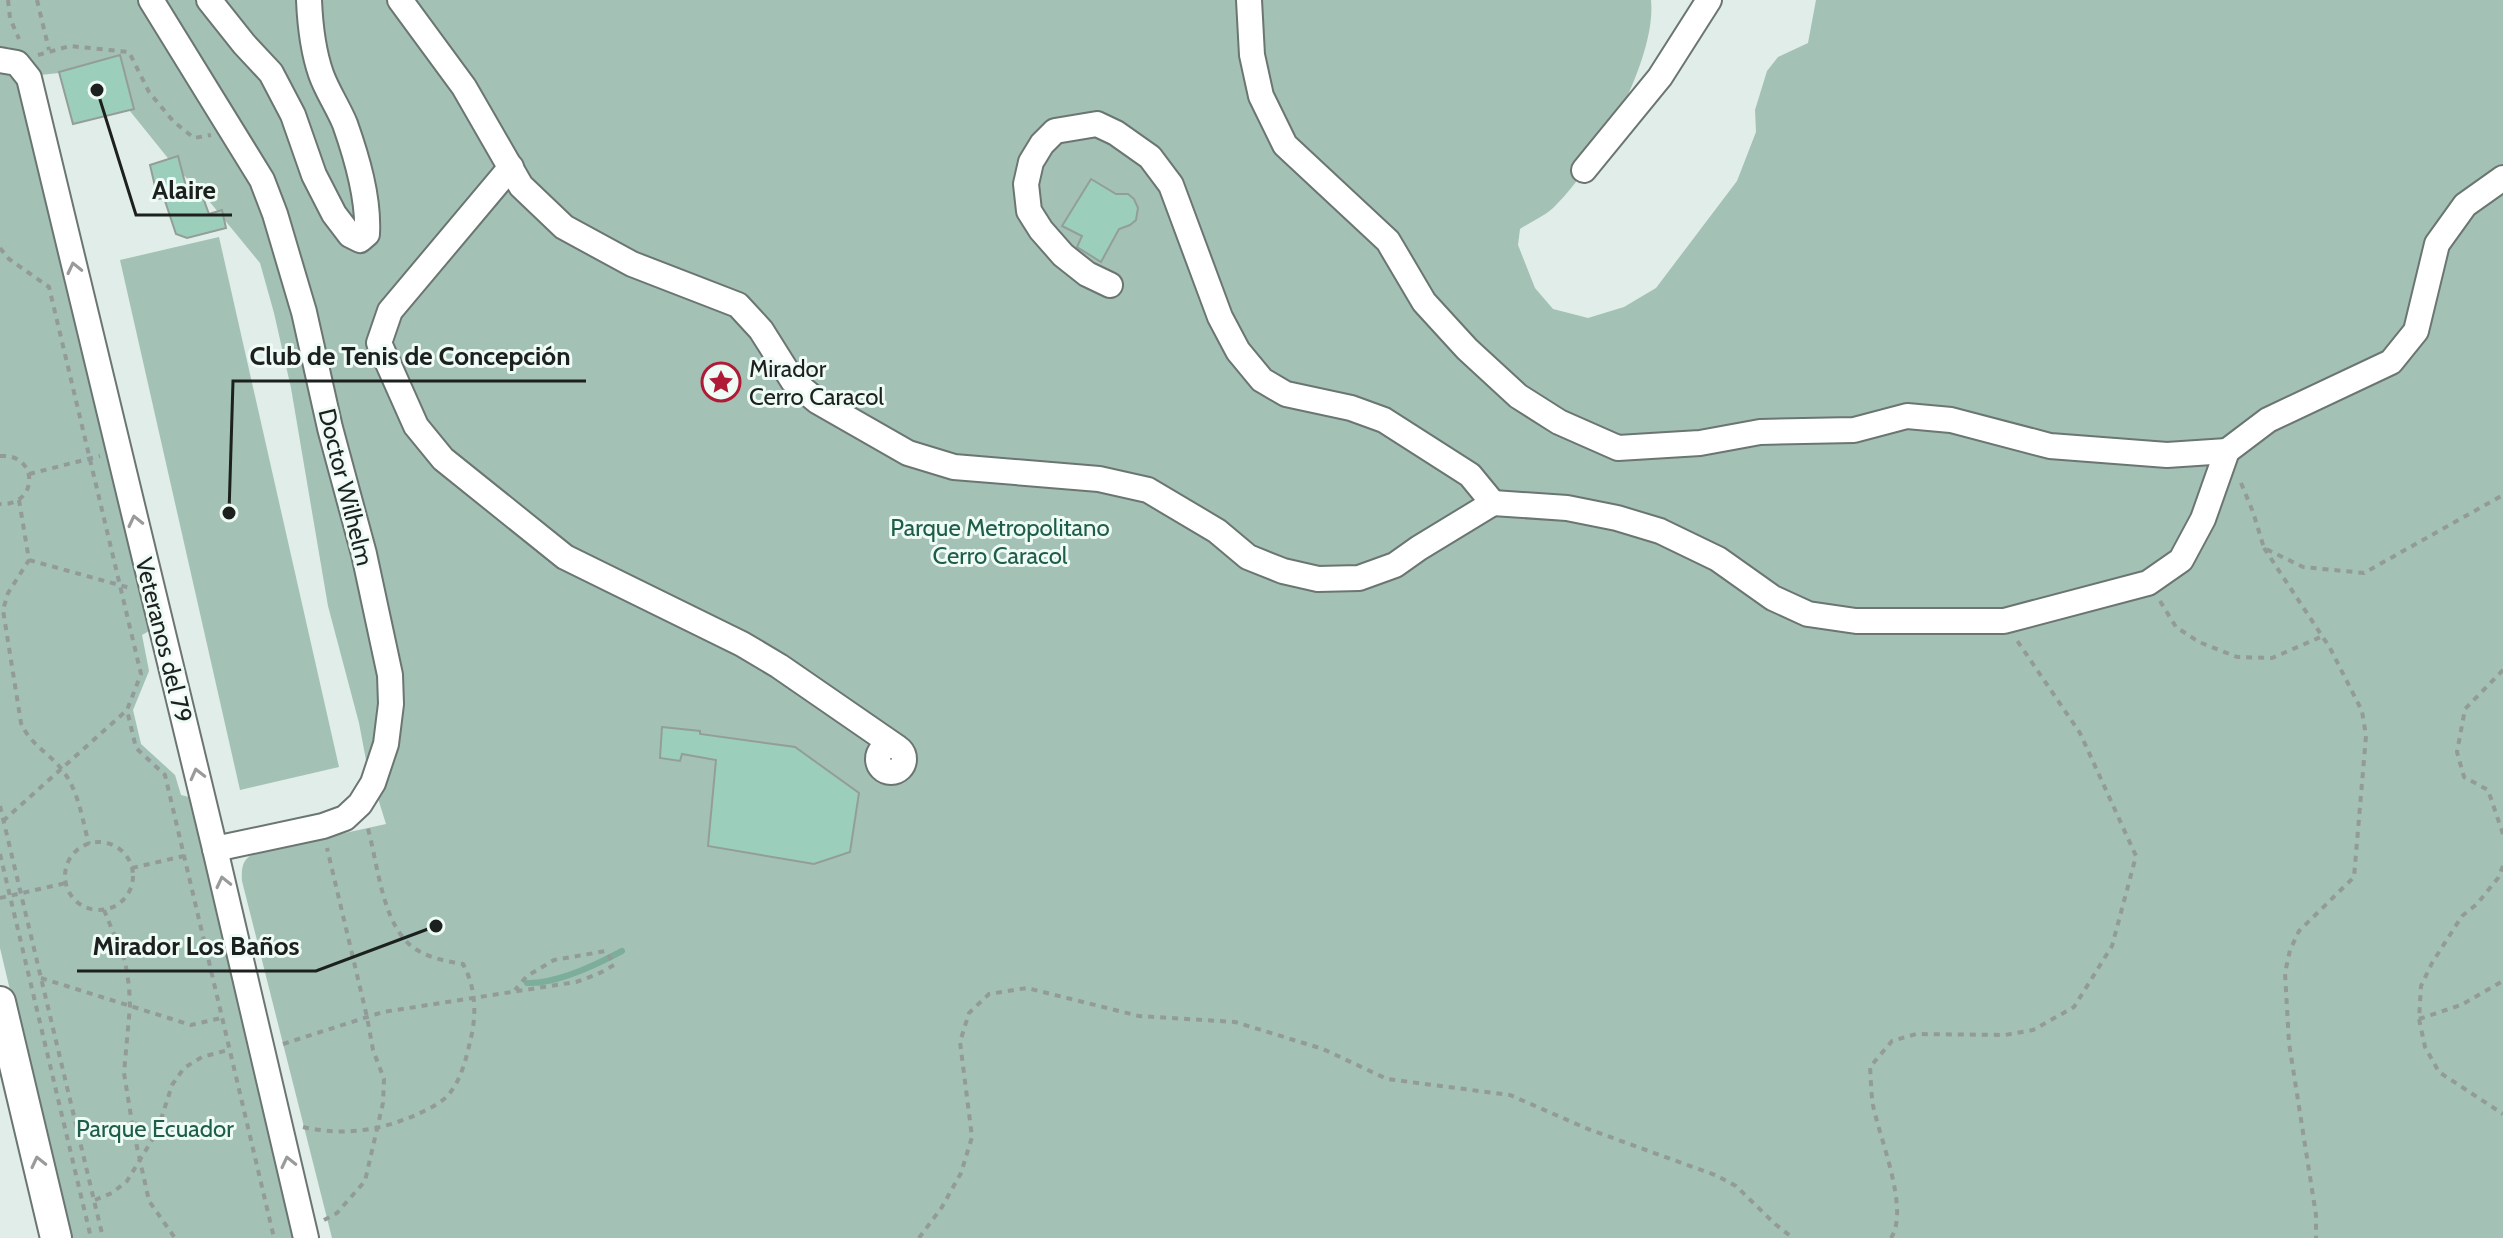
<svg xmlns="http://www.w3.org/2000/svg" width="2503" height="1238" font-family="Cabin,sans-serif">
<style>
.green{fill:#a3c1b5}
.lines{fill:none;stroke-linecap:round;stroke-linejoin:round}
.stream{stroke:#7cae9b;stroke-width:6}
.building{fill:#9ccfbb;stroke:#939e99;stroke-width:2}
.minor-casing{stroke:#6b7571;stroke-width:28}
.major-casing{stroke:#6b7571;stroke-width:34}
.path{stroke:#939b98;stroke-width:4;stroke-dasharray:6 6;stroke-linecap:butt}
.minor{stroke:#fff;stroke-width:24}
.major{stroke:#fff;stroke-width:30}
.oneway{stroke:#999b9a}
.labels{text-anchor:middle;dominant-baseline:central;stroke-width:6;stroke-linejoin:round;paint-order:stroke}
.poi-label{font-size:24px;fill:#1c201e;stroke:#effbf5;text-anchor:start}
.street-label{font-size:24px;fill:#1c201e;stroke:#effbf5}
.park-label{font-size:24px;fill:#1e5d49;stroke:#effbf5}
.leader{fill:none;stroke:#1c201e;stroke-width:3}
.callout-dot{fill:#1c201e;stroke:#effbf5;stroke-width:3}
.callout-label{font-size:26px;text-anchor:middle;font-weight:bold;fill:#1c201e;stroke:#effbf5;stroke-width:6;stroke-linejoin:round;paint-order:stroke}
</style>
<rect width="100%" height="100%" fill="#e1ede8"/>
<g class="green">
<path d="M0,0h1651c6,58 -54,165 -95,205 -9,10 -24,16 -36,24l-2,16 17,43 18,21 35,9 36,-11 32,-19 81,-107 19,-49 -1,-22 12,-39 11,-14 30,-14 8,-43h687v1238h-2171l-90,-357c-1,-15 1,-24 16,-29l128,-28 -20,-64 -7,-37 -31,-117 -37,-218 -17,-75 -14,-50 -51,-62 -38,-39 -70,-87 -32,-3 -29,3c-11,-15 -20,-29 -40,-28z"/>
<path d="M0,73h11l8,9 130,549 -7,4 7,36 -16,39 8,34 34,31 6,20 8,2 105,441h-225l-69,-290z"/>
<path d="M219,237l120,530 -99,23 -120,-530z"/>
</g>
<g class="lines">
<path class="stream" d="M527,983c28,1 69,-18 95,-32"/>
</g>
<g class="building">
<path d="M120,55l14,54 -61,15 -14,-52z"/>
<path d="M178,156l11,42 13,-3 7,19 13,-4 4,18 -39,10 -11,-4 -12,-36 -6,1 -8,-34z"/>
<path d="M1091,179l25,15h12l6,5 4,9 -2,12 -6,5 -11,4 -18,33 -24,-15 5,-11 -20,-10z"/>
<path d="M662,727l38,4v3l95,13 64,46 -9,59 -36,12 -106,-18 8,-86 -34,-6 -2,7 -20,-3z"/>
</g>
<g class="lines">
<g class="minor-casing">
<g id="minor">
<path d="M151,0l111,180 13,34 29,98 26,116 34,126 26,121 1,29 -5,40 -13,39 -13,21 -15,14 -22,8 -108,23"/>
<path d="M209,0l35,44 27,29 22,42 21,60 20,39 16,21 10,5 7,-6c2,-36 -10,-76 -22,-110 -7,-17 -18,-33 -24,-50 -8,-23 -11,-50 -12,-74"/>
<path d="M400,0l64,87 57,99 43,41 68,37 106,41 23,25 32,51 24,20 91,52 46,14 145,12 49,11 69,41 31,26 35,14 35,8 41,-1 36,-13 24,-17 74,-45"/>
<path d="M1249,0l3,55 9,41 24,49 103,96 36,61 43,47 51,47 41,26 59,26 82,-5 60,-11 94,-2 53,-14 44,4 99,26 117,9 60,-4"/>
<path d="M0,60l17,3 12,15 186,771 91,389"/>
<path d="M511,167l-121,144 -11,32 37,83 27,33 122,98 177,87 37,22 116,80"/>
<path d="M1584,170l76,-93 49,-77"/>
<path d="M1110,285l-23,-11 -24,-19 -22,-25 -12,-19 -3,-27 5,-22 11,-18 13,-13 42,-7 19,9 34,24 21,28 49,132 18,34 24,29 24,14 65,14 33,12 86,55 23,28"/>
<path d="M1493,503l74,5 50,10 43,13 58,28 55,39 35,16 48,7h148l144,-38 33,-23 22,-41 24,-68 41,-31 123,-58 25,-31 21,-87 28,-39 38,-27"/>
<circle cx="891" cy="759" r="13"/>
</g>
</g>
<g class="major-casing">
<path id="major" d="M0,1002l56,236"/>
</g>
<g class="path">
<path d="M8,0l2,18 9,21"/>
<path d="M37,0l12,50"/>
<path d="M38,55l32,-9 59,6 20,40 24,29 21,17 17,-3"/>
<path d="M0,248l9,11 40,28 92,387 -14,36 9,38 29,27 109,463"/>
<path d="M0,456c39,-3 39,50 0,48"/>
<path d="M29,474l71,-18"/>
<path d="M2241,483l12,29 11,36 39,19 61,6 139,-78"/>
<path d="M19,500l10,60 -21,33 -5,17 18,113c9,22 29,30 42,48 16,21 19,48 26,73"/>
<path d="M2264,548l66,100 32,63 4,25 -12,141 -55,54 -9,19 -5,23 4,70 27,172v23"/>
<path d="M29,560l101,28"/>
<path d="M2160,601l16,26 23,15 38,15 35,1 51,-22"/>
<path d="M2503,670l-38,39 -8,43 7,25 24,13 15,44"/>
<path d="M0,806l103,432"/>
<path d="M3,821l124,-111"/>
<circle cx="99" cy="876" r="34"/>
<path d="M0,854l91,384"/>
<path d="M2503,866l-5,12 -21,26 -15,12 -30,47 -11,23 -2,33 6,28 14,25 64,42"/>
<path d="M132,868l52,-12"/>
<path d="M0,898l66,-15"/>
<path d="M104,910l21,51 4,25 1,20 -6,67 9,56 16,72 26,37"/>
<path d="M41,978l150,47 30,-7"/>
<path d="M2419,1019l42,-14 42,-24"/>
<path d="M283,1044l100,-32 193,-30 22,-8 16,-9 -8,-14 -52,9 -27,16 -12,14"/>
<path d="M303,1127c40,9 77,4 115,-13 10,-5 24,-11 31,-20 12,-14 17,-35 21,-52 7,-27 6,-54 -7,-78 -20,-3 -44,-8 -58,-24 -24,-27 -28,-80 -38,-115"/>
<path d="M95,1200l17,-7 15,-12 30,-49 15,-47 12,-17 18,-11 26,-7"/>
<path d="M324,1220l13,-7 28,-32 18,-78 1,-24 -11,-29 -6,-33 -40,-169"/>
<path d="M919,1238l23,-31 19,-34 11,-36 -12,-95 9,-29 20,-19 38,-6 112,28 96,6 88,27 64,30 123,16 78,34 127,46 21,11 39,38 18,14"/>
<path d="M1891,1238c19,-29 -12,-101 -18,-133 -2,-12 -2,-25 -3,-38l22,-26 24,-7 89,1 28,-5 41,-23 38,-61 24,-90 -56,-123 -64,-94"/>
</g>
<use href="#minor" class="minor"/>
<use href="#major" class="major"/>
</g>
<defs><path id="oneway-chevron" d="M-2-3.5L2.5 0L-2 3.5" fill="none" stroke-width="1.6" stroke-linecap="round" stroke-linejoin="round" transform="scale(2)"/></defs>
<g class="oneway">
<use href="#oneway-chevron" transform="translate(74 268) rotate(-103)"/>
<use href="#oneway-chevron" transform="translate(135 521) rotate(-103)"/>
<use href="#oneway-chevron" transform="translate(197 774) rotate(-104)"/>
<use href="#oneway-chevron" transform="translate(223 882) rotate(-103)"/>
<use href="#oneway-chevron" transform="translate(38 1162) rotate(-103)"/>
<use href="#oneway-chevron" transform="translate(288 1162) rotate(-103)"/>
</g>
<defs>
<g id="sight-ring" transform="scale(2)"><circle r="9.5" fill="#effbf5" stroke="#af1b36" stroke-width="1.5"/><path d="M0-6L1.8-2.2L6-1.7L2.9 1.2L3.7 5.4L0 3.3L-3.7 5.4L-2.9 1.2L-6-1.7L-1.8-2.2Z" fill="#af1b36"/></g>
</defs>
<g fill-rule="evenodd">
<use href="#sight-ring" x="721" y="382"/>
</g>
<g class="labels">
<g class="poi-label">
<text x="749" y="368">Mirador<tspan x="749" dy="28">Cerro Caracol</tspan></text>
</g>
<g class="street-label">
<text transform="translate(346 487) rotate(76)">Doctor Wilhelm</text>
<text transform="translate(164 640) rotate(76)">Veteranos del 79</text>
</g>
<g class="park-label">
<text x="1000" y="527">Parque Metropolitano<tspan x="1000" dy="28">Cerro Caracol</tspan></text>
<text x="155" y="1128">Parque Ecuador</text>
</g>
</g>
<path class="leader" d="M97 90L136 215H232M229 513L233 381H586M436 926L316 971H77"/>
<g class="callout-dot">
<circle cx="97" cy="90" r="8"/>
<circle cx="229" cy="513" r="8"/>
<circle cx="436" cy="926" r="8"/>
</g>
<g class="callout-label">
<text x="184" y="199">Alaire</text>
<text x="410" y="365">Club de Tenis de Concepción</text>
<text x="196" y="955">Mirador Los Baños</text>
</g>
</svg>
